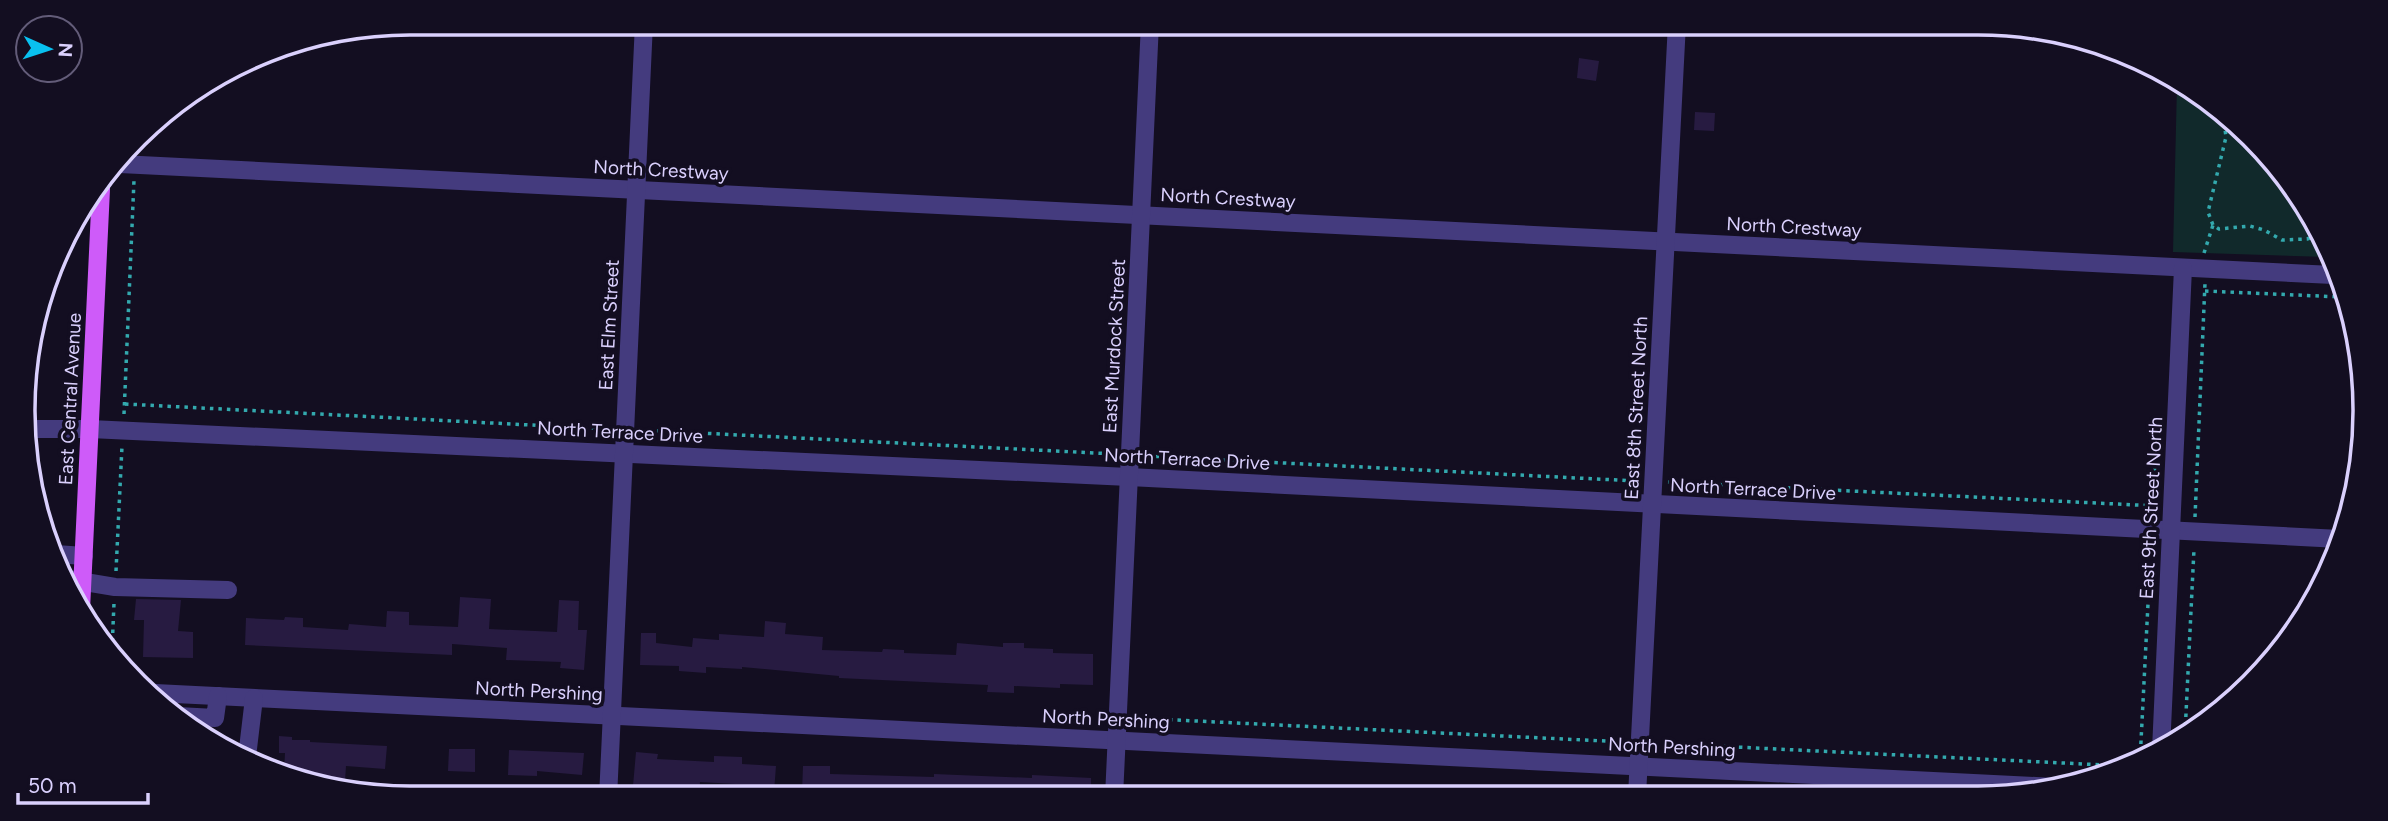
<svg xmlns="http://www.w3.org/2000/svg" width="2388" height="821" font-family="Figtree,sans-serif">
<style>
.green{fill:#11292b}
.building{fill:#271b41}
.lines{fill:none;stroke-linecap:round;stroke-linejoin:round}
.path{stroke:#33a9ae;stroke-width:3.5;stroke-dasharray:3.5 5;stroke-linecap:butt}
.minor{stroke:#443b7e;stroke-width:18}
.major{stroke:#ce5bf9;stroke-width:18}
.labels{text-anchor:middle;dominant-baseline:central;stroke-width:7;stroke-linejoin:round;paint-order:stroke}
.street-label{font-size:19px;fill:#dad0fd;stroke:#130e21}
.rim{fill:none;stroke:#dad0fd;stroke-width:3.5}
</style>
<rect width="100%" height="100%" fill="#130e21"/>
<path class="green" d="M2177,85l36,18 100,113 14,41 -154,-5z"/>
<g class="building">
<path d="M1579,58l20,3 -3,20 -19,-3z"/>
<path d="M1695,112l20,1 -1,18 -20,-1z"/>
<path d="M460,597l31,2 -2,30 68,3 2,-32 20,1 -1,29h9l-3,40 -24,-2 1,-6 -55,-2 1,-12 -55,-4v11l-207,-10 1,-27 38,2 1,-3 18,1v9l45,3 1,-6 37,3 1,-16 22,1v13l49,2z"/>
<path d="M136,599l45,1 -3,31 15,1v26l-50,-1 1,-37h-10z"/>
<path d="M765,621l21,2 -1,11 38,3 -1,13 60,2 1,-3 21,1v3l52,2 1,-12 46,4v-4h21v5l29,1v4l40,1v31l-33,-1v4l-46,-2v7l-27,-1 1,-7 -149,-7v-2l-97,-9v2l-36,-2v6l-27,-2v-5l-39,-1 1,-32h15v10l36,4 1,-9 26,2v-6l45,3z"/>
<path d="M279,736l13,1v3h18v2l77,4 -2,23 -39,-3 -1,15 -49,-2 -12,-6 1,-20h-6z"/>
<path d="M449,749h26v23l-27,-1z"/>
<path d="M509,750l75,3 -2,22 -45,-4v5l-29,-1z"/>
<path d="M636,752l22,2 -1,5 57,3v-6l28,1v7l34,2 -2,26 -23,-2 1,-5 -52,-3 -1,14 -22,-1v-5l-44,-4z"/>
<path d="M803,766h27v8l104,3v-3l98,4v-3l59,3v19h-204l-85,-4z"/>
</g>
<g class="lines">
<g class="path">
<path d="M2223,114l3,23 -18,75 5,13 6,4 31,-3 14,4 18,10 25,-1 12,-4"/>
<path d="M2204,253l9,-28"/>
<path d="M2205,291l136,6"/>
<path d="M125,404l483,25"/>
<path d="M124,414l10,-234"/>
<path d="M640,430l475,24"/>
<path d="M1147,456l489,25"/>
<path d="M1668,482l489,24"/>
<path d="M2153,506l2,-45"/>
<path d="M2195,517l10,-234"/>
<path d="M116,571l6,-125"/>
<path d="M112,650l2,-47"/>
<path d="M1135,718l490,24"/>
<path d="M2185,734l9,-185"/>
<path d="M1654,743l470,23"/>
<path d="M2140,761l11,-216"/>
</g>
<g class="minor">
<path d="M120,164l2213,111"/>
<path d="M31,429h59l1039,48 1211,62"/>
<path d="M56,554l28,2"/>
<path d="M67,579l48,8 113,3"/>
<path d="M155,693l1900,94"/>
<path d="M178,716l37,2 3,-22"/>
<path d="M2161,750l22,-482"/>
<path d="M247,757l7,-59"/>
<path d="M1637,796l40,-773"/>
<path d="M1114,797l36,-774"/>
<path d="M608,798l36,-775"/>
</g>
<path class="major" d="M81,610l20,-421"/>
</g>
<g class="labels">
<g class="street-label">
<text transform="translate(661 170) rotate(3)">North Crestway</text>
<text transform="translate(1228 198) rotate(3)">North Crestway</text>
<text transform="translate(1794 227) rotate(3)">North Crestway</text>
<text transform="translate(609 325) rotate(-87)">East Elm Street</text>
<text transform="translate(1114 346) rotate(-87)">East Murdock Street</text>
<text transform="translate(70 399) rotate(-87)">East Central Avenue</text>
<text transform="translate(1636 408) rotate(-87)">East 8th Street North</text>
<text transform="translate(620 432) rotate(3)">North Terrace Drive</text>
<text transform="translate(1187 459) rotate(3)">North Terrace Drive</text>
<text transform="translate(1753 489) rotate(3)">North Terrace Drive</text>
<text transform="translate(2151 508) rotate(-87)">East 9th Street North</text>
<text transform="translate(539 691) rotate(3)">North Pershing</text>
<text transform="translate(1106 719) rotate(3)">North Pershing</text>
<text transform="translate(1672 747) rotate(3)">North Pershing</text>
</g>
</g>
<path d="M0 0H2388V821H0ZM410 35H1978A375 375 0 0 1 2353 410V411A375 375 0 0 1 1978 786H410A375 375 0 0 1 35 411V410A375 375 0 0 1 410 35Z" fill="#130e21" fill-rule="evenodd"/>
<path class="rim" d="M410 35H1978A375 375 0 0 1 2353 410V411A375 375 0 0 1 1978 786H410A375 375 0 0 1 35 411V410A375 375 0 0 1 410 35Z"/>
<g transform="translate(49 49) rotate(93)"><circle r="33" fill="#130e21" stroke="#635c79" stroke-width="2"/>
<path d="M0-5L12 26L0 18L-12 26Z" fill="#09c1f0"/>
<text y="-10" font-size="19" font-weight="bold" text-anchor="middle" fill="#dad0fd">N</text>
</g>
<path d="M18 793v10h130v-10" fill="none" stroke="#dad0fd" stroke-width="3.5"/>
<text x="28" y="793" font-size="21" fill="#dad0fd" stroke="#130e21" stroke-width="5" paint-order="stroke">50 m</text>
</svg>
